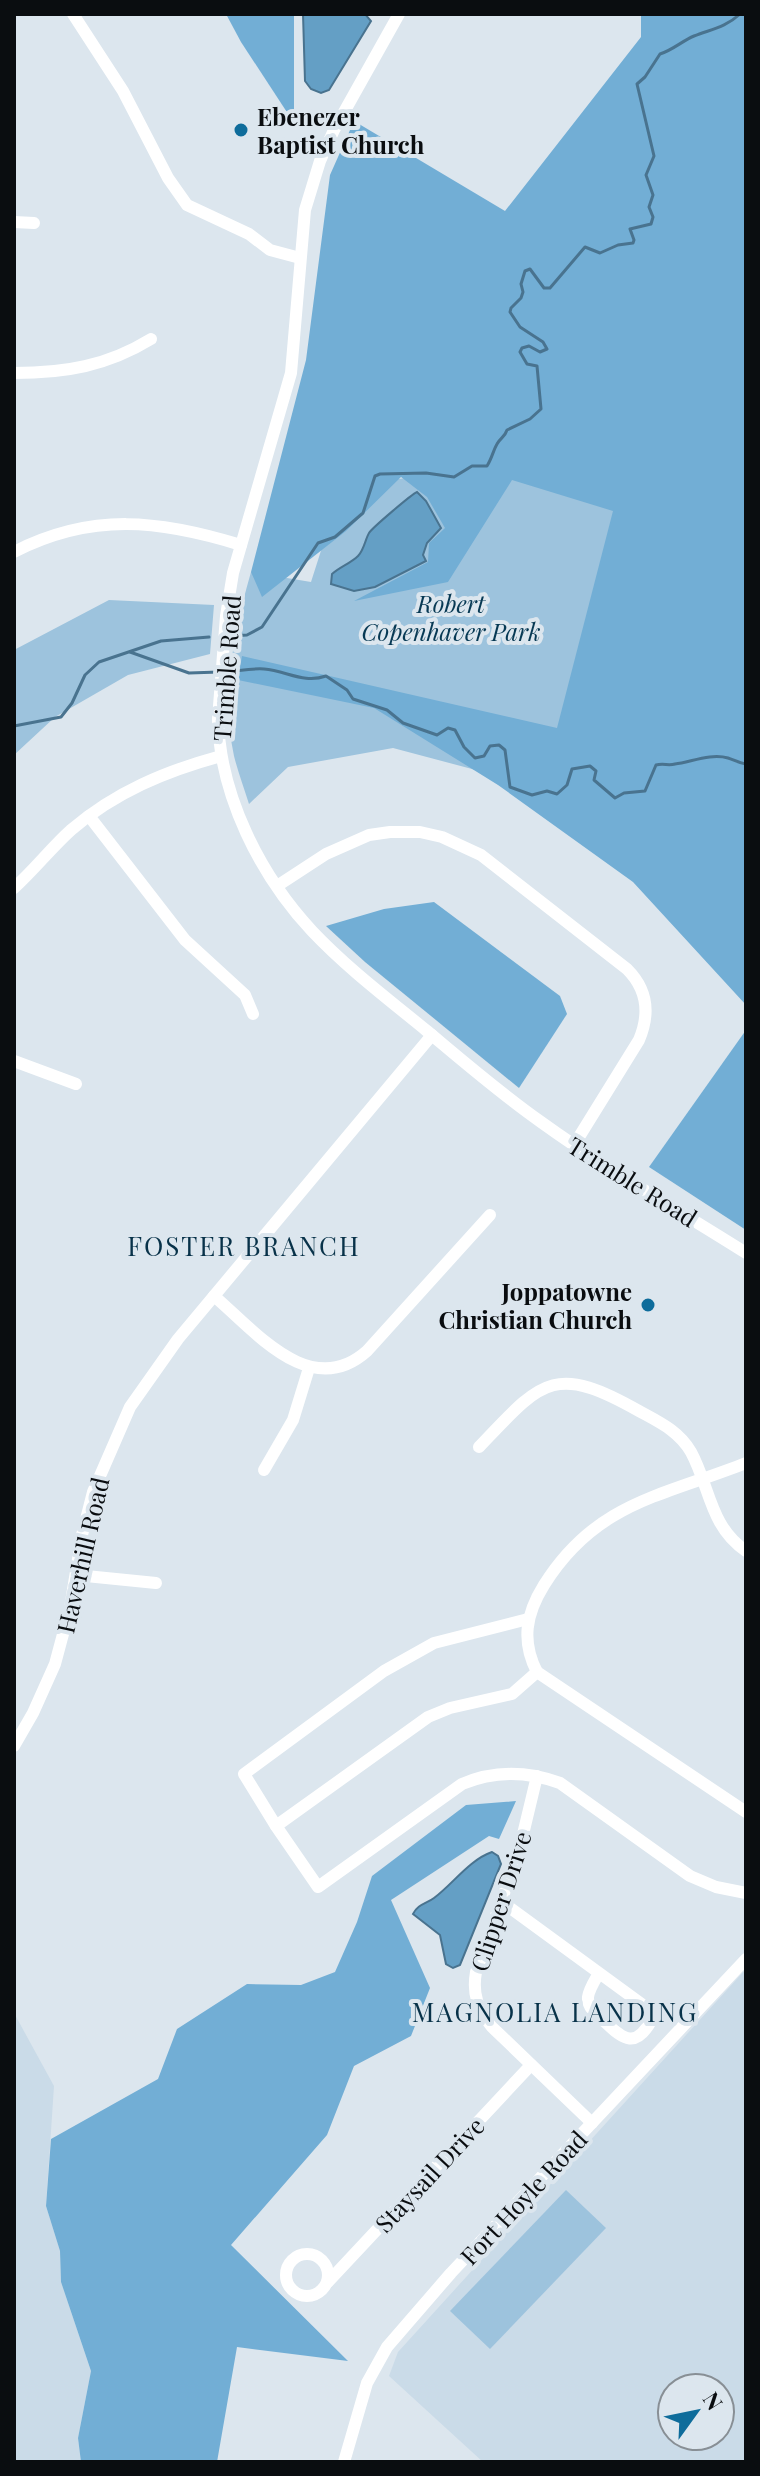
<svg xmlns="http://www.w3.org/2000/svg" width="760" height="2476" font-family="'Playfair Display',serif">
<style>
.built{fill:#cadbe8;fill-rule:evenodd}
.green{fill:#9dc3dd}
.forest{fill:#72aed5}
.water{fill:#649fc5;stroke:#49738f;stroke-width:2}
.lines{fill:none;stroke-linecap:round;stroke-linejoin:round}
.stream{stroke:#49738f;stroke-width:3}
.minor{stroke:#fff;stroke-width:12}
.poi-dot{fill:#0e6c9b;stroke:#dce6ee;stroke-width:3}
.labels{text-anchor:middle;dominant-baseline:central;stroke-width:8;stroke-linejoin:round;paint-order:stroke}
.poi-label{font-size:24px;font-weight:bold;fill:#0a0d10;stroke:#dce6ee;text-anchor:start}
.park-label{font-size:24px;font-style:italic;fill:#073954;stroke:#dce6ee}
.street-label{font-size:24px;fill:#0a0d10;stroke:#dce6ee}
.neighbourhood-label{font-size:26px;letter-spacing:2px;fill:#083249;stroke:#dce6ee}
</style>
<rect width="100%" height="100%" fill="#dce6ee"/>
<g class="built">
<path d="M746,1969v493h-263l-94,-86 9,-24zM672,2388h48v48h-48z"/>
<path d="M14,2013l40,73 -8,120 14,45 1,31 30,89 -13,67 3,24h-67z"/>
</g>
<g class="green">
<path d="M656,451l-112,341 -72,-23 -79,-21 -105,19 -39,37c-5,-16 -11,-32 -15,-48 -13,-61 0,-125 17,-184l60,10 31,-97z"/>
<path d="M109,600l105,5 -4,49 -82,21 -73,42 -41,38v-105z"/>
<path d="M566,2190l40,38 -116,121 -40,-38z"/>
</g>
<g class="forest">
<path d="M226,14h68v109l-53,-81z"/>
<path d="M641,14h105v991l-113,-123 -135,-97 -124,-77 -136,-28 4,-24 315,72 56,-217 -101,-31 -64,102 -94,19 74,-39 1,-19 16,-15 -18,-31 -26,-20 -55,54 -84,66 -11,-25 55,-212 24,-185 24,-54 151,90 136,-174z"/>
<path d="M434,902l126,94 7,18 -48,74 -154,-126 -39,-36 58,-17z"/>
<path d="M746,1030v200l-97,-63z"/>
<path d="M516,1801l-17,38 -10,-3 -98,64 39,88 -19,48 -57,30 -27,69 -96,110 117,116 -111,-14 -20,115h-136l-3,-24 13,-67 -30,-89 -1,-31 -14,-45 5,-67 107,-60 19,-50 70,-45 54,1 34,-13 22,-50 15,-46 94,-71z"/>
</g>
<g class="water">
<path d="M303,14h62l6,7 -42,69 -8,3 -10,-4 -6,-8z"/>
<path d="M417,492l9,9 15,27 -14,15 -4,12 3,6 -51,26 -21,4 -23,-7 1,-10c8,-7 19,-11 26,-18 6,-6 7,-16 11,-23 3,-5 43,-39 48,-41z"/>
<path d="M492,1852l6,4 3,8 -41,101 -7,3 -7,-4 -6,-29 -27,-21c5,-10 13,-10 21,-16 19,-14 35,-38 58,-46z"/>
</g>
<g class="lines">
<g class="stream">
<path d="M744,14l2,1"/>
<path d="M231,636l16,-1 15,-8 56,-84 17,-6 28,-24 12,-37 5,-2 46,-1 28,4 18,-11h15c5,-8 6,-15 10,-22 3,-6 8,-7 10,-14l23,-11 11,-10 -4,-43 -10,-2 -7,-12 2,-4 7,-2 11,6 7,-3 -4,-7 -23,-15 -10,-15 1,-4 10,-10 2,-6 -2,-8 4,-13 5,-2 14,19h6l35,-41 15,6 18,-8 15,-2 1,-3 -4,-11 21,-5 2,-7 -4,-10 4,-12 -7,-20 8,-19 -17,-72 8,-7 15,-23c13,-4 22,-13 34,-18 18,-7 32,-9 46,-22"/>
<path d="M130,652l59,21 30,-1"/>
<path d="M226,672c13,-1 26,-4 38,-3 23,2 40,15 62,7l21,14 6,9 34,11 16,13 34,12 11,-7 7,2 9,17 11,11 9,-2 6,-10 9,-1 6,5 5,37 22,8 15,-4 10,3 10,-9 5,-16 18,-3 6,5 -2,9 21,18 9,-5 21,-2 11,-26c8,-2 12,1 19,-1 16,-2 36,-11 53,-6 6,2 11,5 18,6"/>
<path d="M14,726l47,-9 11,-14 13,-28 14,-13 62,-21 48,-4"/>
</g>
<g class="minor">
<path d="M73,14l50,77 45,87 19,27 62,29 21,16 30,8"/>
<path d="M399,14l-65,116 -14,31 -15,49 -14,163 -58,200 -7,43 -8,103c2,77 42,156 94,212 35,37 76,68 115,100 37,31 74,63 114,91 65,47 137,88 205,131"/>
<path d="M14,222l20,1"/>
<path d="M14,373c51,0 93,-7 137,-34"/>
<path d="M14,552c78,-40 146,-32 227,-7"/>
<path d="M89,816l96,124 60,55 8,19"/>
<path d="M277,886l49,-32 43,-19 21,-3h30l22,5 39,18 146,114c21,21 23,45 12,71l-65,105"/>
<path d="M14,888c20,-18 37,-40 57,-58 44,-38 95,-59 150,-74"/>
<path d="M14,1061l62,23"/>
<path d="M214,1296c42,36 97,105 153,55l123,-136"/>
<path d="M479,1447c62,-65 74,-85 160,-36 20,11 40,20 52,41 19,35 19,75 55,99"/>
<path d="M264,1470l29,-50 16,-52"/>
<path d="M76,1575l80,8"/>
<path d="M528,1619l-94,24 -50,28 -140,103 32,52 42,61 144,-103c33,-14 65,-13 98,-1l130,93 26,11 30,6"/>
<path d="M537,1672c-16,-31 -11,-58 7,-87 52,-83 119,-89 202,-122"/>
<path d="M14,1746l19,-33 22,-49 15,-56 12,-73 11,-43 37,-85 48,-68 254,-304"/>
<path d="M537,1776l-18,75 -43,121c-4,22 2,38 16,55l100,96"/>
<path d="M276,1826l152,-109 22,-9 62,-14 25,-22 209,140"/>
<path d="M502,1902l141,103 8,16c-15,27 -27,19 -45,2 -8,-7 -19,-15 -18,-26 1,-8 7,-17 11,-24"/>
<circle cx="307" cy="2275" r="21"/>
<path d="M328,2282l203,-217"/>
<path d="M344,2462l23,-79 20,-36 64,-74 295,-314"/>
</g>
</g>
<g class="poi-dot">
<circle cx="241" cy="130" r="8"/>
<circle cx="648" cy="1305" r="8"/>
</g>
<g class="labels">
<g class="poi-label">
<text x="257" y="116">Ebenezer<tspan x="257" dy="28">Baptist Church</tspan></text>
<text x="632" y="1291" text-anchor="end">Joppatowne<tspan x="632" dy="28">Christian Church</tspan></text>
</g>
<g class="park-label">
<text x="451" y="603">Robert<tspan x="451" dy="28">Copenhaver Park</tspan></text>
</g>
<g class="street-label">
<text transform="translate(226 668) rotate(-86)">Trimble Road</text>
<text transform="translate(633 1181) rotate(32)">Trimble Road</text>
<text transform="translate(82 1555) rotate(-77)">Haverhill Road</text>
<text transform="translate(500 1901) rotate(-72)">Clipper Drive</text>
<text transform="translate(429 2174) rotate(-47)">Staysail Drive</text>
<text transform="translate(523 2197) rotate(-47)">Fort Hoyle Road</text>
</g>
<g class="neighbourhood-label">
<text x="244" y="1245">FOSTER BRANCH</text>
<text x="555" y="2011">MAGNOLIA LANDING</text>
</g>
</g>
<rect width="760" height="2476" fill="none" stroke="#0a0d10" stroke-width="32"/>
<g transform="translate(696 2412) rotate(57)"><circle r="38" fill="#dce6ee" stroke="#888f95" stroke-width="2"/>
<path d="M0-6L14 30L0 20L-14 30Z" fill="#0e6c9b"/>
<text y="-12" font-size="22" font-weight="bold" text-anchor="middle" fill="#0a0d10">N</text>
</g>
</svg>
